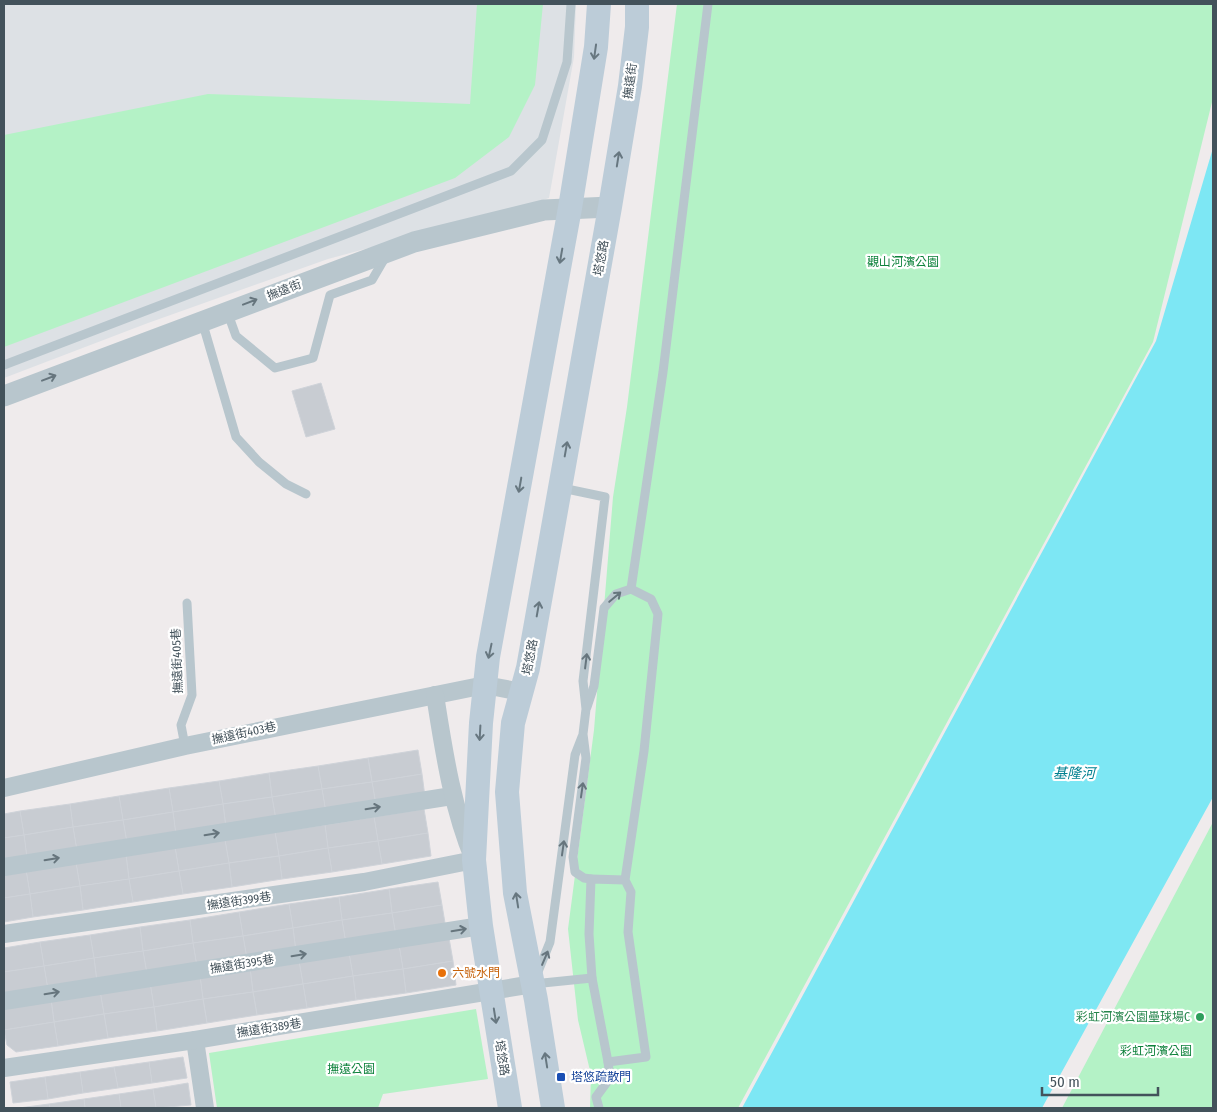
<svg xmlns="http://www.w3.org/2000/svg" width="1217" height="1112" font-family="'Fira Sans Condensed','Noto Sans TC',sans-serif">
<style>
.airport{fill:#dde1e5}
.green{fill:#b4f2c6}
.water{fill:#7de7f4}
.building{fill:#c8ccd2;stroke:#cfd3d9}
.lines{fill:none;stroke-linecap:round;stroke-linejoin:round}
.service{stroke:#b8c6cd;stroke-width:9}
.minor{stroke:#b8c6cd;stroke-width:18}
.tertiary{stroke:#b8c6cd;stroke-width:21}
.secondary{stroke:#bcccd8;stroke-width:24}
.oneway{stroke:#677780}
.oneway2{stroke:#66757d}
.food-dot{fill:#e8710a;stroke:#fff;stroke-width:2}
.leisure-dot{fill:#2e9e5b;stroke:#fff;stroke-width:2}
.transit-dot{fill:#1a4fb4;stroke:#fff;stroke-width:2}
.labels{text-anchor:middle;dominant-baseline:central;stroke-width:4.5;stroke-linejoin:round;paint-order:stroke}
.street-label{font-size:12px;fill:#43525b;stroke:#fff}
.park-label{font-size:12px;fill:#0e823c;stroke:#fff}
.food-label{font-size:12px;fill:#c56008;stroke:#fff;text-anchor:start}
.leisure-label{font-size:12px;fill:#27864d;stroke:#fff;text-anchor:end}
.transit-label{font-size:12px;fill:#164399;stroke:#fff;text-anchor:start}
.water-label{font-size:14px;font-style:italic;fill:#038191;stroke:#fff}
</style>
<rect width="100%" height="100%" fill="#efebec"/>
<path class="airport" d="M4,4h572l-2,53 -25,141 -24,8 -197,53 -180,64 -144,55z"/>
<g class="green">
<path d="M477,4h66l-8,81 -26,52 -54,41 -451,169v-212l204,-41 262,10z"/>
<path d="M677,4h536v94l-60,244 -415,766h-148l1,-33 -13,-55 -10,-91 26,-199 19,-233 14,-90z"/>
<path d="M1213,822v286h-151z"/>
<path d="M476,1009l12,70 -105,15 -5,14h-161l-8,-55z"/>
</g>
<path class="water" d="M1213,148v649l-171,311h-300l414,-767z"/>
<g class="building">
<path d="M321,383l14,46 -29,8 -14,-46z"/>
<path d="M418,750l4,24 -50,8 -4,-24z"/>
<path d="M368,758l4,24 -50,7 -4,-23z"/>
<path d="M318,766l4,23 -50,8 -3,-24z"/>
<path d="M269,773l3,24 -49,7 -4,-23z"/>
<path d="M422,774l3,23 -49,8 -4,-23z"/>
<path d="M219,781l4,23 -50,8 -4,-24z"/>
<path d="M372,782l4,23 -50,8 -4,-24z"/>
<path d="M169,788l4,24 -50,8 -4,-24z"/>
<path d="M322,789l4,24 -50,7 -4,-23z"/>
<path d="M119,796l4,24 -50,7 -3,-23z"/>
<path d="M272,797l4,23 -50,8 -3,-24z"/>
<path d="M70,804l3,23 -49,8 -4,-24z"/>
<path d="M223,804l3,24 -50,7 -3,-23z"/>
<path d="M424,809l4,24 -50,8 -4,-24z"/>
<path d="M20,811l4,24 -20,3v-24z"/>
<path d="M173,812l3,23 -49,8 -4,-23z"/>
<path d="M374,817l4,24 -50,7 -3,-23z"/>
<path d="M123,820l4,23 -50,8 -4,-24z"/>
<path d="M325,825l3,23 -49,8 -4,-24z"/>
<path d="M73,827l4,24 -50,7 -3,-23z"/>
<path d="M275,832l4,24 -50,7 -4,-23z"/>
<path d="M428,833l3,23 -49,8 -4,-23z"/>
<path d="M24,835l3,23 -23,4v-24z"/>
<path d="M225,840l4,23 -50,8 -4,-24z"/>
<path d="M378,841l4,23 -50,8 -4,-24z"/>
<path d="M175,847l4,24 -50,8 -3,-24z"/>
<path d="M328,848l4,24 -50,7 -3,-23z"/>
<path d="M126,855l3,24 -49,7 -4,-23z"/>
<path d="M279,856l3,23 -50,8 -3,-24z"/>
<path d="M76,863l4,23 -50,8 -4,-24z"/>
<path d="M229,863l3,24 -49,7 -4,-23z"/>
<path d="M26,870l4,24 -26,4v-24z"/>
<path d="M179,871l4,23 -50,8 -4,-23z"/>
<path d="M129,879l4,23 -50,8 -3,-24z"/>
<path d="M438,882l4,23 -50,8 -3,-24z"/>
<path d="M80,886l3,24 -50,7 -3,-23z"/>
<path d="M389,889l3,24 -50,7 -3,-23z"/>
<path d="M30,894l3,23 -29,5v-24z"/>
<path d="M339,897l3,23 -49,8 -4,-24z"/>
<path d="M289,904l4,24 -50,8 -4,-24z"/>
<path d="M442,905l4,24 -50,7 -4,-23z"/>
<path d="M239,912l4,24 -50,7 -3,-23z"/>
<path d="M392,913l4,23 -50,8 -4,-24z"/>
<path d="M190,920l3,23 -50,8 -3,-24z"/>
<path d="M342,920l4,24 -50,8 -3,-24z"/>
<path d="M140,927l3,24 -49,7 -4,-23z"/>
<path d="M293,928l3,24 -49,7 -4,-23z"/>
<path d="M90,935l4,23 -50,8 -4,-24z"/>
<path d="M243,936l4,23 -50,8 -4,-24z"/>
<path d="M449,938l4,23 -50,8 -4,-24z"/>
<path d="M40,942l4,24 -40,6v-24z"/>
<path d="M193,943l4,24 -50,7 -4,-23z"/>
<path d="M399,945l4,24 -50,7 -4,-23z"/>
<path d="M143,951l4,23 -50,8 -3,-24z"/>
<path d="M349,953l4,23 -50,8 -4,-23z"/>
<path d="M94,958l3,24 -49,8 -4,-24z"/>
<path d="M299,961l4,23 -50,8 -3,-24z"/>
<path d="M453,961l3,24 -50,8 -3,-24z"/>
<path d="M44,966l4,24 -44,6v-24z"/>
<path d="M250,968l3,24 -50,7 -3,-23z"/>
<path d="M403,969l3,24 -50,7 -3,-24z"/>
<path d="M200,976l3,23 -49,8 -4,-24z"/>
<path d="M353,976l3,24 -49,8 -4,-24z"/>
<path d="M150,983l4,24 -50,7 -4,-23z"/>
<path d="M303,984l4,24 -50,7 -4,-23z"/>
<path d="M100,991l4,23 -50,8 -3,-23z"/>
<path d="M253,992l4,23 -50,8 -4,-24z"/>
<path d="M51,999l3,23 -50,8v-24z"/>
<path d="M203,999l4,24 -50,8 -3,-24z"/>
<path d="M154,1007l3,24 -49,7 -4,-24z"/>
<path d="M104,1014l4,24 -50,8 -4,-24z"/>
<path d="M54,1022l4,24 -42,6 -9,-7 -3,-15z"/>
<path d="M183,1057l4,21 -35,5 -3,-21z"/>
<path d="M149,1062l3,21 -34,5 -4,-21z"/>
<path d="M114,1067l4,21 -35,5 -3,-21z"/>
<path d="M80,1072l3,21 -35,6 -3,-22z"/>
<path d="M45,1077l3,22 -35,4 -3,-21z"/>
<path d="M188,1083l3,22 -35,3 -3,-19z"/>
<path d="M153,1089l3,19h-35l-2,-14z"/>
<path d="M119,1094l2,14h-36l-1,-9z"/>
<path d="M84,1099l1,9h-35l-1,-4z"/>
<path d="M49,1104l1,4h-31z"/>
</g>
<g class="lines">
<g class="service">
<path d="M227,311l9,25 39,32 38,-10 17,-63 42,-15 14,-24"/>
<path d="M202,321l34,116 23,25 27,22 20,10"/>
<path d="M4,365l507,-194 31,-31 25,-78 4,-58"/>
<path d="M562,488l43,9 -22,184 3,28 -3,25 3,24 -13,99 2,15 9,6 7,1"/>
<path d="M587,707l7,-21 10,-78 12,-14 15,-5"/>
<path d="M582,737l-7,18 -25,187 -17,42 59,-6"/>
<path d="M185,746l-4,-21 11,-30 -5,-92"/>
<path d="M625,880l-34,-1 -2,55 3,44 16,84 38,-5 -18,-125 3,-40 -6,-12 19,-129 14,-137 -7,-15 -20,-10 32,-217 45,-368"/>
<path d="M599,1108l-3,-11 14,-19 -2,-16"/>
</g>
<g class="minor">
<path d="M4,788l181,-42 300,-61 37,7"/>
<path d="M4,867l448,-71"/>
<path d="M4,934l360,-52 110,-22c-22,-53 -30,-108 -39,-165"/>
<path d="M4,1001l477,-75"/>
<path d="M195,1040l10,68"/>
<path d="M4,1068l191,-28 338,-56"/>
</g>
<path class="tertiary" d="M4,396l410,-154 130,-32 66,-3"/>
<g class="secondary">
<path d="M510,1108l-29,-182 -7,-66 7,-137 7,-66 82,-449 26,-161 3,-43"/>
<path d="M553,1108l-17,-108 -21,-107 -8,-101 6,-69 15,-55 82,-461 20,-121 7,-59v-23"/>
</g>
</g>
<defs><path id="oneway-shaft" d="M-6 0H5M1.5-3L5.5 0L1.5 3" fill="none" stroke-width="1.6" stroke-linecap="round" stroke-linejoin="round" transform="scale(1.25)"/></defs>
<g class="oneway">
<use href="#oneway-shaft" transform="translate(595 52) rotate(98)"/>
<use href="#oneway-shaft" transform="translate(618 159) rotate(-81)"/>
<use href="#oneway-shaft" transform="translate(561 256) rotate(100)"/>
<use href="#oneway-shaft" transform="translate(566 449) rotate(-80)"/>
<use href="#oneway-shaft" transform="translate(520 485) rotate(100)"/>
<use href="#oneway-shaft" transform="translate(538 609) rotate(-80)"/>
<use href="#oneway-shaft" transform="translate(490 651) rotate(102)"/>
<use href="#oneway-shaft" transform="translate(480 733) rotate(93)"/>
<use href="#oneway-shaft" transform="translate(517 900) rotate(-99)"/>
<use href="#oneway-shaft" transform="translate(495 1016) rotate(81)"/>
<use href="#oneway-shaft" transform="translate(546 1060) rotate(-99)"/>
</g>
<g class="oneway2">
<use href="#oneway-shaft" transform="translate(250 302) rotate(-21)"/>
<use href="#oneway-shaft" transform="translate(49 378) rotate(-21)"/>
<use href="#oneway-shaft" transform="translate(615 597) rotate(-40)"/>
<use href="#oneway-shaft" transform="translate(586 661) rotate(-83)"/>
<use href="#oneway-shaft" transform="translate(582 790) rotate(-82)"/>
<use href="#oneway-shaft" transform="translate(373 808) rotate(-9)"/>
<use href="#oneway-shaft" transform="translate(212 834) rotate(-9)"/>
<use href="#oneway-shaft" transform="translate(563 848) rotate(-82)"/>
<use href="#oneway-shaft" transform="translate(52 859) rotate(-9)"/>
<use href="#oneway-shaft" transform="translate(459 930) rotate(-9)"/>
<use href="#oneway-shaft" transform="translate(299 955) rotate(-9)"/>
<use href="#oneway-shaft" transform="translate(545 958) rotate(-67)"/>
<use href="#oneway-shaft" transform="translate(52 993) rotate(-9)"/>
</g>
<circle class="food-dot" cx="442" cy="973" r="5"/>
<circle class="leisure-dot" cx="1200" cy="1017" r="5"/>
<rect class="transit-dot" x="556" y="1072" width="10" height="10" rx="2.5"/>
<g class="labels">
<g class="street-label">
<text transform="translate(630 81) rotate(-82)">撫遠街</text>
<text transform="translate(601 258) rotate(-80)">塔悠路</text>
<text transform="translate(284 290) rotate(-21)">撫遠街</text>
<text transform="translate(530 657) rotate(-79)">塔悠路</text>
<text transform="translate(177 661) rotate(-92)">撫遠街405巷</text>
<text transform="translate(244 733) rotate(-12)">撫遠街403巷</text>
<text transform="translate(239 901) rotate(-8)">撫遠街399巷</text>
<text transform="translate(242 964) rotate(-9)">撫遠街395巷</text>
<text transform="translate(269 1028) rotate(-9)">撫遠街389巷</text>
<text transform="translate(502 1058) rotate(81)">塔悠路</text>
</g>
<g class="park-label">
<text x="903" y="262">觀山河濱公園</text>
<text x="1156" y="1051">彩虹河濱公園</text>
<text x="351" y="1069">撫遠公園</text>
</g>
<g class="food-label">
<text x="452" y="973">六號水門</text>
</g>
<g class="leisure-label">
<text x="1190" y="1017">彩虹河濱公園壘球場C</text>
</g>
<g class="transit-label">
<text x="571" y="1077">塔悠疏散門</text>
</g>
<g class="water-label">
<text x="1074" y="773">基隆河</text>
</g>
</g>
<rect width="1217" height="1112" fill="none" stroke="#43525b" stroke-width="10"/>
<path d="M1042 1087v8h116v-8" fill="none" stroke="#43525b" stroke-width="2.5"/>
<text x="1050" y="1087" font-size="15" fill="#43525b" stroke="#ffffff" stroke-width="4" paint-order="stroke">50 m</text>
</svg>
